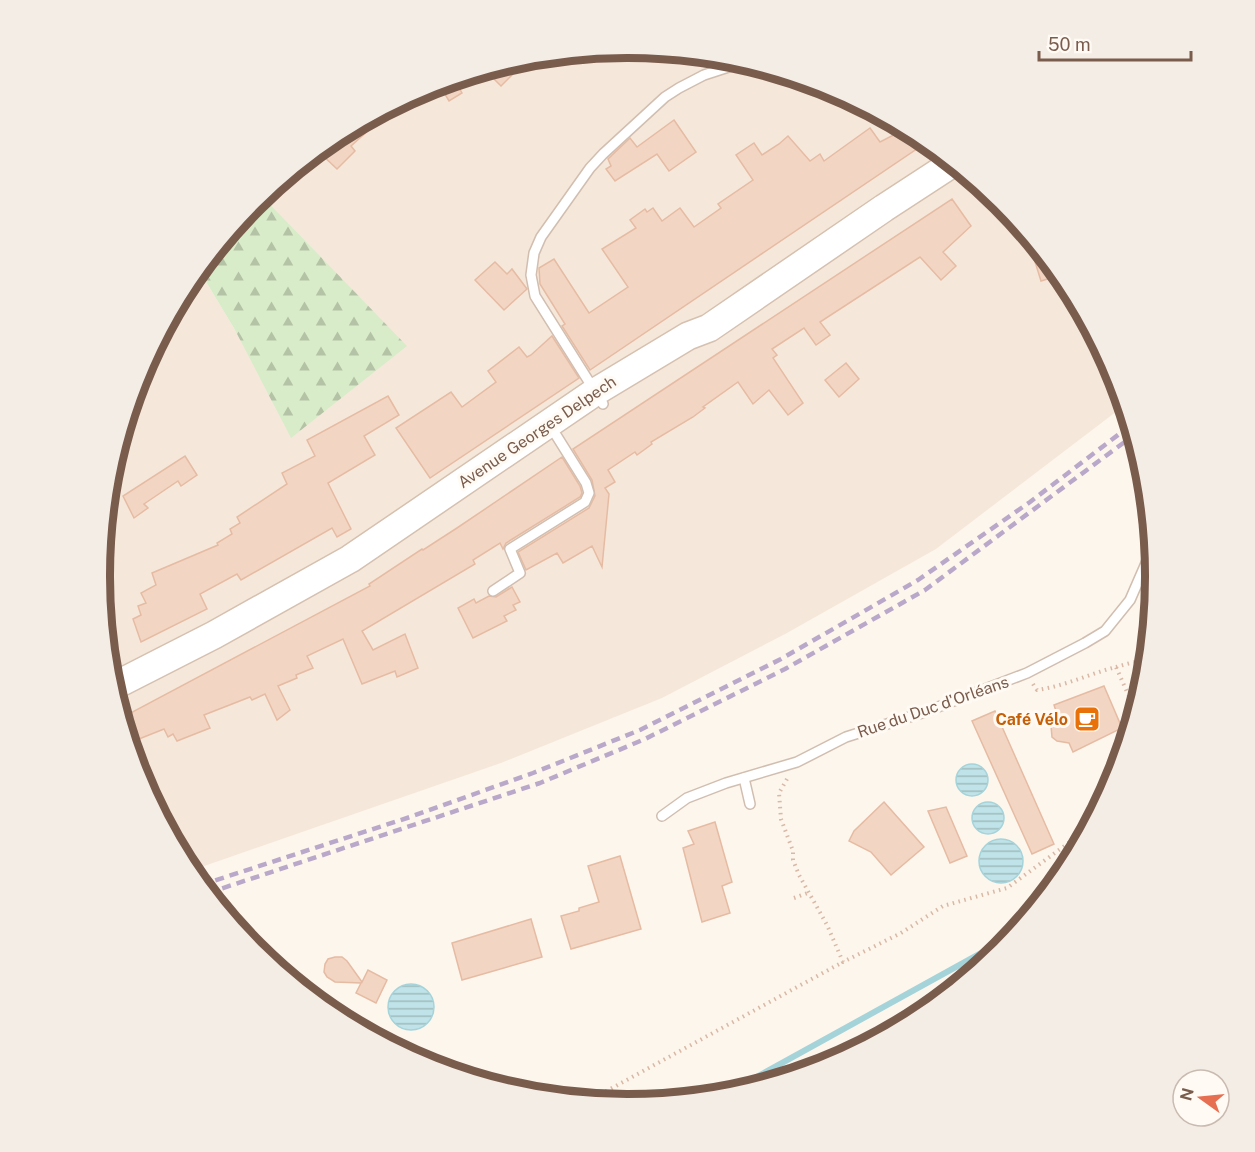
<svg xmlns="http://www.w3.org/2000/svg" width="1255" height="1152" font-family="'Public Sans',sans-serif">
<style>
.residential{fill:#f5e8da}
.forest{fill:url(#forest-firs)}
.water{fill:url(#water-rules);stroke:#a5d3da;stroke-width:1.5}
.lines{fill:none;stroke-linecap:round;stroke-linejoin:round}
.stream{stroke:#a5d3da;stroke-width:6}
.building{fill:#f3d5c3;stroke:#e6bba3;stroke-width:1.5}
.service-casing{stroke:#d1beb0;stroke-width:12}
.secondary-casing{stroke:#d6c0b0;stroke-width:30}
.path{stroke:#d9b8a5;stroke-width:4;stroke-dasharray:1.5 4.5;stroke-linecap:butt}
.service{stroke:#fff;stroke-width:9}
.secondary{stroke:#fff;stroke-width:27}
.rail{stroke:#b9a8c9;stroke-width:4.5;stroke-dasharray:9 6;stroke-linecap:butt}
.labels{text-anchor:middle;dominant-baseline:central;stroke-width:6;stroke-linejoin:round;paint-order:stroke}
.street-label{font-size:16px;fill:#7a5c4d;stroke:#fffaf3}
.food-label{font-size:16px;font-weight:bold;fill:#c56008;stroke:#fffaf3;text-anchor:end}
.rim{fill:none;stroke:#7a5c4d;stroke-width:8}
</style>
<defs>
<pattern id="forest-firs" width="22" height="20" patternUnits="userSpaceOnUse" patternTransform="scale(1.5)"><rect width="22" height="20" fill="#d8ecc9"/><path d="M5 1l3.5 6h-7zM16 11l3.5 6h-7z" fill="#b4c2a5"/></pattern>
<pattern id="water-rules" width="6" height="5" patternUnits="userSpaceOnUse" patternTransform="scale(1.5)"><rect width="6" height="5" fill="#bfe3e8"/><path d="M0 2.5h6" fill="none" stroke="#a0bbbe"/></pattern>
</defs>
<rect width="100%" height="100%" fill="#fdf6ec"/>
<path class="residential" d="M628,48l103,10 99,30 91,49 80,66 66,80 48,91 10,31 -189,144 -149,84 -125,65 -161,65 -311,108 -50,-93 -30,-99 -10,-103 10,-103 30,-99 49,-92 10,-12 36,60 171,16 -144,-150 72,-59 92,-49 99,-30z"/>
<path class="forest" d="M262,196l145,150 -116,92 -56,-108 -36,-60 55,-68z"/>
<g class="water">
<circle cx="972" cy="780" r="16"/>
<circle cx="988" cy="818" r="16"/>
<circle cx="1001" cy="861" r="22"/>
<circle cx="411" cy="1007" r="23"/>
</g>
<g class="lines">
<path class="stream" d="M724,1095l288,-159"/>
</g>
<g class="building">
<path d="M525,58h4l-28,28 -16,-16z"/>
<path d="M454,79l8,14 -13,8 -10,-17z"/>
<path d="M379,113l3,5 -31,28 4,5 -18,18 -19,-18 12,-11 2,2 8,-8z"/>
<path d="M674,120l22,32 -27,19 -12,-17 -42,27 -9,-12 5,-3 -3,-7 22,-21 7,9z"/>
<path d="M870,128l10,14 25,-13 22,13 -337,228 -28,-44 3,-2 -25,-40 -1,-16 15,-9 35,54 39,-26 -26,-38 34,-21 -6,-8 15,-11 2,3 6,-4 9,13 18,-13 14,19 27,-19 -3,-4 35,-24 -17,-25 18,-12 8,12 17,-11 9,-8 22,25 10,-7 4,7z"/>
<path d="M952,199l19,27 -28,26 13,14 -15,14 -21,-23 -100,65 10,13 -14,10 -12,-17 -32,21 5,6 -4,3 30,45 -15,12 -19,-25 -16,14 -15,-22 -35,25 2,1 -12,9 -42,25 1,2 -15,11 -2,-3 -27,18 7,12 -10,6 4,6 -7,73 -10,-21 -29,17 -6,-10 -31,17 -8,-18 71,-44 6,-12 -3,-16 -19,-31z"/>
<path d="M1027,236h1l32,39 -19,6z"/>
<path d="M495,262l12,12 5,-5 15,20 -23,21 -29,-30z"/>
<path d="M552,336l27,42 -149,100 -34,-50 55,-36 11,15 34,-25 -8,-11 31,-24 8,10 4,-2z"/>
<path d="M846,363l13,16 -20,18 -14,-17z"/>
<path d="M388,396l11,19 -35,21 11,19 -47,28 23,46 -14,8 -5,-9 -91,52 -4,-6 -37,20 7,15 -66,33 -8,-23 8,-4 -3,-9 8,-3 -5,-10 15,-8 -4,-12 66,-28 -1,-2 15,-9 -2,-5 10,-6 -3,-6 50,-33 -5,-11 33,-17 -8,-16z"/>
<path d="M185,456l12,19 -16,11 -3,-5 -34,23 4,4 -14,10 -11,-22z"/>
<path d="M562,457l18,29 2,7 -2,4 -74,46 -3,6 -3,-6 -27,17 2,4 -113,67 11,19 32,-16 13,34 -21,9 -2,-6 -33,13 -19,-45 -36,17 6,12 -17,7 1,3 -19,8 12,24 -13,10 -12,-26 -13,6 -2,-3 -46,18 6,13 -33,13 -4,-7 -5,3 -4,-8 -35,14 -8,-25 249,-132 -1,-2 53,-35 1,1 34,-22z"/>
<path d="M512,587l8,15 -7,3 3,5 -12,6 3,5 -34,17 -15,-30 16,-9 2,4 13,-7 7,1z"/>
<path d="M1104,686l18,42 -49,24 -4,-9 -12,-2 -5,-4 -1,-11 7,-9 -4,-12z"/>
<path d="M995,711l59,133 -22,10 -60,-133z"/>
<path d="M884,802l40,45 -33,28 -20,-23 -22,-11 5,-10z"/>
<path d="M946,807l21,49 -17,7 -22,-52z"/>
<path d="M715,822l17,60 -10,4 8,27 -28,9 -19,-74 11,-4 -6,-13z"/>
<path d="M620,856l21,73 -70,20 -10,-33 18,-5v-3l20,-6 -11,-36z"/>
<path d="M531,919l11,38 -80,23 -10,-37z"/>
<path d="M335,957h7l5,4 15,21 6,-12 19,10 -11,23 -20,-10 5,-10 -26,-1 -8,-5 -3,-5 1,-8 3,-5z"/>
</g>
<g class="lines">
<g class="service-casing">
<g id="service">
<path d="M603,404l-68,-108 -4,-21 3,-22 7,-16 49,-69 13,-14 62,-57 14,-9 25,-13 40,-13"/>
<path d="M493,591l27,-18 -10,-24 75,-47 4,-9 -3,-10 -30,-48"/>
<path d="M744,778l6,26"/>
<path d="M662,816l25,-18 39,-15 71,-21 49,-25 79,-25 102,-39 58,-30 20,-12 25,-31 17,-39 5,-22"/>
</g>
</g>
<g class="secondary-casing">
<path id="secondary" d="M112,687l102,-52 136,-76 245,-167 93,-56 21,-8 175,-120 69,-45"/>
</g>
<g class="path">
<path d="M1116,667l18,-5"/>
<path d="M1033,684l4,6c28,-4 52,-16 79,-23l15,34 4,13"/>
<path d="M1127,737l-2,-5 5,-2"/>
<path d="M787,779l-8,14 2,26 12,32v9l6,15 28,50 16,37 58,-29 42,-27 64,-18 82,-60"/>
<path d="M794,898l14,-5"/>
<path d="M590,1100l253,-138"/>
</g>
<use href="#service" class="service"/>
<use href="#secondary" class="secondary"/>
<g class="rail">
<path d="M201,885l209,-68 123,-44 107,-43 141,-71 137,-79 112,-78 101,-77"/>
<path d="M208,893l332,-110 105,-44 140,-70 140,-79 209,-155"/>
</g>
</g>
<defs>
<g id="cafe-square" transform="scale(1.35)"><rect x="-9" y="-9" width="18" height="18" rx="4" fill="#e8710a" stroke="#fffaf3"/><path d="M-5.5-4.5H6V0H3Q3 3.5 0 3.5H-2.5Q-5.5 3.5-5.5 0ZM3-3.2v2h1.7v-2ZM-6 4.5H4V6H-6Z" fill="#fff"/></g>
</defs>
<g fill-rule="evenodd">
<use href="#cafe-square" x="1087" y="719"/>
</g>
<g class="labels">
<g class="street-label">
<text transform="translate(537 432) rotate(-34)">Avenue Georges Delpech</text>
<text transform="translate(933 707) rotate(-19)">Rue du Duc d'Orléans</text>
</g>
<g class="food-label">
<text x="1068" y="719">Café Vélo</text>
</g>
</g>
<path d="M0 0H1255V1152H0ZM627 58H628A517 517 0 0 1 1145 575V577A517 517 0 0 1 628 1094H627A517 517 0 0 1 110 577V575A517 517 0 0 1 627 58Z" fill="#f4ede6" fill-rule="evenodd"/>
<path class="rim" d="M627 58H628A517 517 0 0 1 1145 575V577A517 517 0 0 1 628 1094H627A517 517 0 0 1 110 577V575A517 517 0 0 1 627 58Z"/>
<g transform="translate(1201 1098) rotate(285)"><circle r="28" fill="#fffaf3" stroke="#cabbb1" stroke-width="1.5"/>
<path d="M0-4.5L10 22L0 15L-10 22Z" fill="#e76f51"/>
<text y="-9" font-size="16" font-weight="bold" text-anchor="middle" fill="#7a5c4d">N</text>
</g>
<path d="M1039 51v9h152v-9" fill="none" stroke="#7a5c4d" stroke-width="3"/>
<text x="1048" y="51" font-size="18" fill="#7a5c4d" stroke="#fffaf3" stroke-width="4.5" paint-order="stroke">50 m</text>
</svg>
